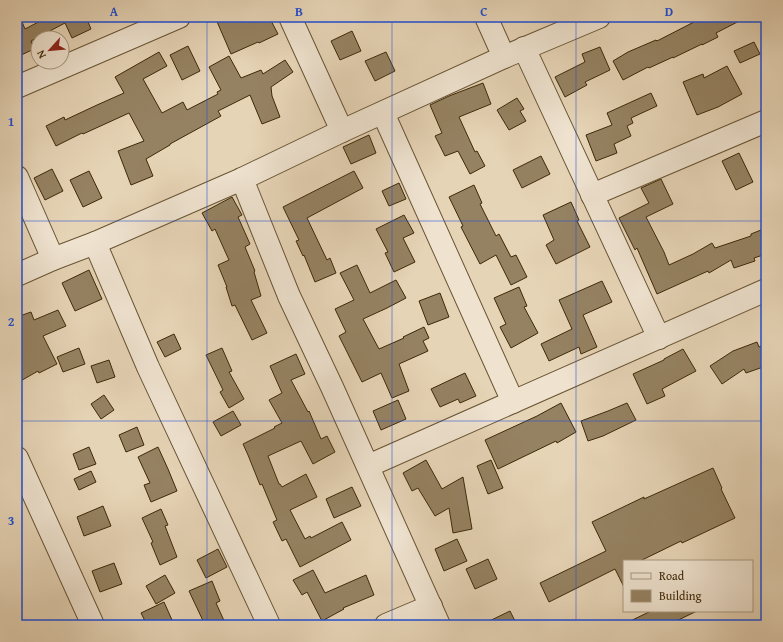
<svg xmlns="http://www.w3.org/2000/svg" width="783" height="642" font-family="'Gentium Book Plus',serif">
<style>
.building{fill:#958262;stroke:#3e2907}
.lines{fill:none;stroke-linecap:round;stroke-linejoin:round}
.minor-casing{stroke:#685433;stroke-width:24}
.minor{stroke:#efe3d0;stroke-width:22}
.grid{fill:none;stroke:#1d4ed8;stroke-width:1;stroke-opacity:0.55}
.neatline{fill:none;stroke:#1d4ed8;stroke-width:1.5}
.grid-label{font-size:13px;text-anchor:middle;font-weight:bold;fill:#1d4ed8}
</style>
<rect width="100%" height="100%" fill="#e6d4b6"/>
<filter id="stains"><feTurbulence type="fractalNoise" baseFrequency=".005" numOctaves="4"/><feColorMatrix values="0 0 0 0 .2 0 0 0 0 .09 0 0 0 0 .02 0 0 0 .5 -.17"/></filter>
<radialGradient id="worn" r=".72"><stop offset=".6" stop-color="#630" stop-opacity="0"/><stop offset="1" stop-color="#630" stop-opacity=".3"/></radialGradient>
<g class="building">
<path d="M17,17h3l5,12 23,-12h38l5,12 -19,9 -7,-15 -34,18 3,8 -17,8z"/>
<path d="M215,17h54l9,17 -19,9 -1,-1 -27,12z"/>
<path d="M692,17h55l-31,16 2,4 -16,8v-1l-29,14v-1l-24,11 -1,-1 -25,13 -10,-19 15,-9 28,-12 1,1 37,-19z"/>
<path d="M352,31l9,20 -21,9 -9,-19z"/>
<path d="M754,42l6,12 -20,9 -6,-12z"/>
<path d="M188,46l12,25 -18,9 -12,-25z"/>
<path d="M600,47l10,23 -25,12 2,3 -22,12 -10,-20 30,-15 -3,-8z"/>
<path d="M159,52l8,14 -24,13 19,34 21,-11 4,8 31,-16 -1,-2 4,-2 -12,-23 20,-11 12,22 20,-8 2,4 22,-14 8,12 -22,15 1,9 8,21 -18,7 -12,-29 -32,16 3,5 -51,28v1l-24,14 7,17 -22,9 -13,-34 26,-10 -15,-28 -46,21 -1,-1 -26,13 -10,-20 18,-9 1,3 32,-15 27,-12 -9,-16z"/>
<path d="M386,52l9,19 -20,10 -10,-20z"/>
<path d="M727,66l15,28 -24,13 -21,8 -14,-33 20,-8 1,4z"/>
<path d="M483,83l8,21 -32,13 16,35 2,-1 8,15 -15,8 -12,-23 -13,5 -10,-20 7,-3 -12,-28 19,-9z"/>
<path d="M651,93l6,13 -26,12 2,5 -6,3 4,10 -17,8 3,9 -21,8 -10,-26 26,-10 -5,-12z"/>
<path d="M517,98l7,11 -4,2 6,10 -17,9 -12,-20z"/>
<path d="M369,135l7,18 -25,11 -8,-17z"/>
<path d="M739,153l14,29 -17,8 -14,-29z"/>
<path d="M541,156l9,18 -28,14 -9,-18z"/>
<path d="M52,169l11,22 -18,9 -11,-22z"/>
<path d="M89,171l13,27 -19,9 -13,-27z"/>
<path d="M354,171l9,17 -56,30 20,42 3,-2 6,15 -21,9 -11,-27 -1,1 -7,-15 3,-1 -16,-33z"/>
<path d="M661,179l12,25 -27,13 18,35 5,13 24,-11 19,-11 3,5 36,-12v-2l15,-6v26l-12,4 1,3 -21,7 -3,-8 -22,13 -1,-2 -51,23 -20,-46 -2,2 -16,-32 30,-15 -8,-15z"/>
<path d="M399,183l7,16 -17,7 -7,-15z"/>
<path d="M474,185l8,18 -2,1 16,32 3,-2 12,23 5,-2 11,22 -16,8 -15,-30 -16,9 -19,-37 2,-1 -14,-29z"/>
<path d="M232,197l10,18 -4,2 12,27 -5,3 10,24 -1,1 7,24 -10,4 16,33 -15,7 -17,-35 -3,1 -6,-19h1l-9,-22 11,-5 -14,-31 -3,2 -10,-18z"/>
<path d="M571,202l8,18 -2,1 13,26 -34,17 -10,-19 8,-5 -11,-25z"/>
<path d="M404,215l10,18 -11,5 12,24 -21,10 -9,-19 3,-1 -12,-23z"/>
<path d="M357,265l13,28 26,-13 10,18 -19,10 -24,11 16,30 25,-11 -1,-1 21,-10 5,11 -6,3 5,10 -29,13 10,27 -17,7 -11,-25 -19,9 -23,-46 7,-4 -11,-23 19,-9 -14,-27z"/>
<path d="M89,270l13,29 -27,12 -13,-28z"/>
<path d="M602,281l10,21 -29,13 14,32 -16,7 -2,-7 -30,14 -8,-17 31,-15 -13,-29z"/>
<path d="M519,287l8,19 -3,1 14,26 -27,15 -11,-21 6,-3 -12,-26z"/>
<path d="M440,293l9,24 -21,8 -9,-24z"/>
<path d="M58,310l8,16 -23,10 14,28 -18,9 -1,-2 -21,12v-66l14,-5 3,8z"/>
<path d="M174,334l7,15 -16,8 -8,-15z"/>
<path d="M757,342l2,5 7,-3v22l-20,7 -2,-4 -22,15 -12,-18 23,-15z"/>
<path d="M79,348l6,16 -22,8 -6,-15z"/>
<path d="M222,348l10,23 -3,1 15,27 -15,9 -9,-16 3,-2 -17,-35z"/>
<path d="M683,349l13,22 -34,18 3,7 -18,8 -14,-30 31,-14v-1z"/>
<path d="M296,354l9,20 -14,6 17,32 1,-1 12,28 6,-3 8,16 -22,12 -12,-23 -33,15 11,28h1l2,3 24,-13 11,23 -27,13 15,29 5,-3 1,2 31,-16 9,18 -51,27 -14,-28 -4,2 -9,-19 4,-2 -15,-36 -2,1 -12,-30 -5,-11 32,-16 -1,-1 8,-4 -13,-23 13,-7 -12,-27z"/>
<path d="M109,360l6,17 -18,6 -6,-17z"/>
<path d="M465,373l11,23 -16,7 -2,-4 -18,8 -9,-18z"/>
<path d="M104,395l10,15 -13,9 -10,-15z"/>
<path d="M398,400l8,19 -25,11 -8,-19z"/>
<path d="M561,403l15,29 -19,11 -1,-2 -58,28 -13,-29 52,-24z"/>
<path d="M627,403l9,17 -33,16 -15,5 -7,-20 27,-10z"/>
<path d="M233,411l8,14 -20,11 -8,-14z"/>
<path d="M137,427l7,18 -18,7 -7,-17z"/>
<path d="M89,447l7,17 -17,6 -6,-16z"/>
<path d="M158,447l10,22 9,22 -26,11 -7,-17 6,-2 -12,-26z"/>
<path d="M426,460l16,29 21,-12 9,52 -19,4 -4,-25 -14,8 -17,-28 -6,3 -9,-18z"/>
<path d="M491,460l12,28 -15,6 -11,-28z"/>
<path d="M713,468l9,20 -1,1 14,29 -53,25 -1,-2 -41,20h-16v26l-9,-18 -66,33 -9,-19 66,-32 -14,-29 52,-25v2z"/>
<path d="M91,471l5,11 -17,8 -5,-11z"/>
<path d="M352,487l9,19 -27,12 -8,-19z"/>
<path d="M103,506l8,20 -27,10 -7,-19z"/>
<path d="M161,509l7,16 -3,1 12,31 -17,8 -9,-22 2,-1 -11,-24z"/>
<path d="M457,539l10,22 -23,10 -9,-22z"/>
<path d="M218,549l9,18 -21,11 -9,-18z"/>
<path d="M488,559l9,20 -22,10 -9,-20z"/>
<path d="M114,563l8,21 -22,8 -8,-21z"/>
<path d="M313,570l12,23 41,-18 8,20 -31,13 1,1 -22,12 -15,-29 -5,3 -9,-15z"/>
<path d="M165,575l10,18 -19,11 -10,-18z"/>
<path d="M212,581l8,20 -4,2 10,22h-21l-16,-34z"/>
<path d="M164,602l8,18 -12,5h-13l-6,-12z"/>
<path d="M510,611l7,14h-36z"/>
<path d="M651,611h46l-29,14h-46z"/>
</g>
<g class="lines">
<g class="minor-casing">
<g id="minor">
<path d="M290,17l52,114"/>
<path d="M486,17l18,40"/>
<path d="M524,48l135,290"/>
<path d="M17,87l162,-70"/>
<path d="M383,113l130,289"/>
<path d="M17,177l36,82"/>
<path d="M242,179l47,117 43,91 107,238"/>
<path d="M592,195l174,-74"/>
<path d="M95,243l53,124 121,258"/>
<path d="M17,275l36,-16 42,-16 147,-64 100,-48 162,-74 95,-40"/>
<path d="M17,458l76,167"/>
<path d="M368,466l398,-176"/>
<path d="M386,625l45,-19"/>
</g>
</g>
<use href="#minor" class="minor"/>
</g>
<path class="grid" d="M207,17v608M392,17v608M576,17v608M17,221h749M17,421h749"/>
<rect width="783" height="642" fill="none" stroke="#e6d4b6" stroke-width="44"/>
<rect x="623" y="560" width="130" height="52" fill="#efe3d0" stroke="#a89980"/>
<rect x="631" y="573" width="20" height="6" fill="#efe3d0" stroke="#a89980"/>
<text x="659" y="580" font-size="12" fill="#3e2907">Road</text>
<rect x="631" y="590" width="20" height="12" fill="#958262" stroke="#a89980"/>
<text x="659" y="600" font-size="12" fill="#3e2907">Building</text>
<g transform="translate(50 50) rotate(243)"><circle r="19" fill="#efe3d0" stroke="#a89980"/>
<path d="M0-3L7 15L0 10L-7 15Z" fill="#8f2418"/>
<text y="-6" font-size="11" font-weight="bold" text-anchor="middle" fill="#3e2907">N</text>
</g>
<rect x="22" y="22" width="739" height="598" class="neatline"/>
<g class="grid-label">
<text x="114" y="16">A</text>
<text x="299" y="16">B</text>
<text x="484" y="16">C</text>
<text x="669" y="16">D</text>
<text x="11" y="126">1</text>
<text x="11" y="326">2</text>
<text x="11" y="525">3</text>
</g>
<rect width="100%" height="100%" filter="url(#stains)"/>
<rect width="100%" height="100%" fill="url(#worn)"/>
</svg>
